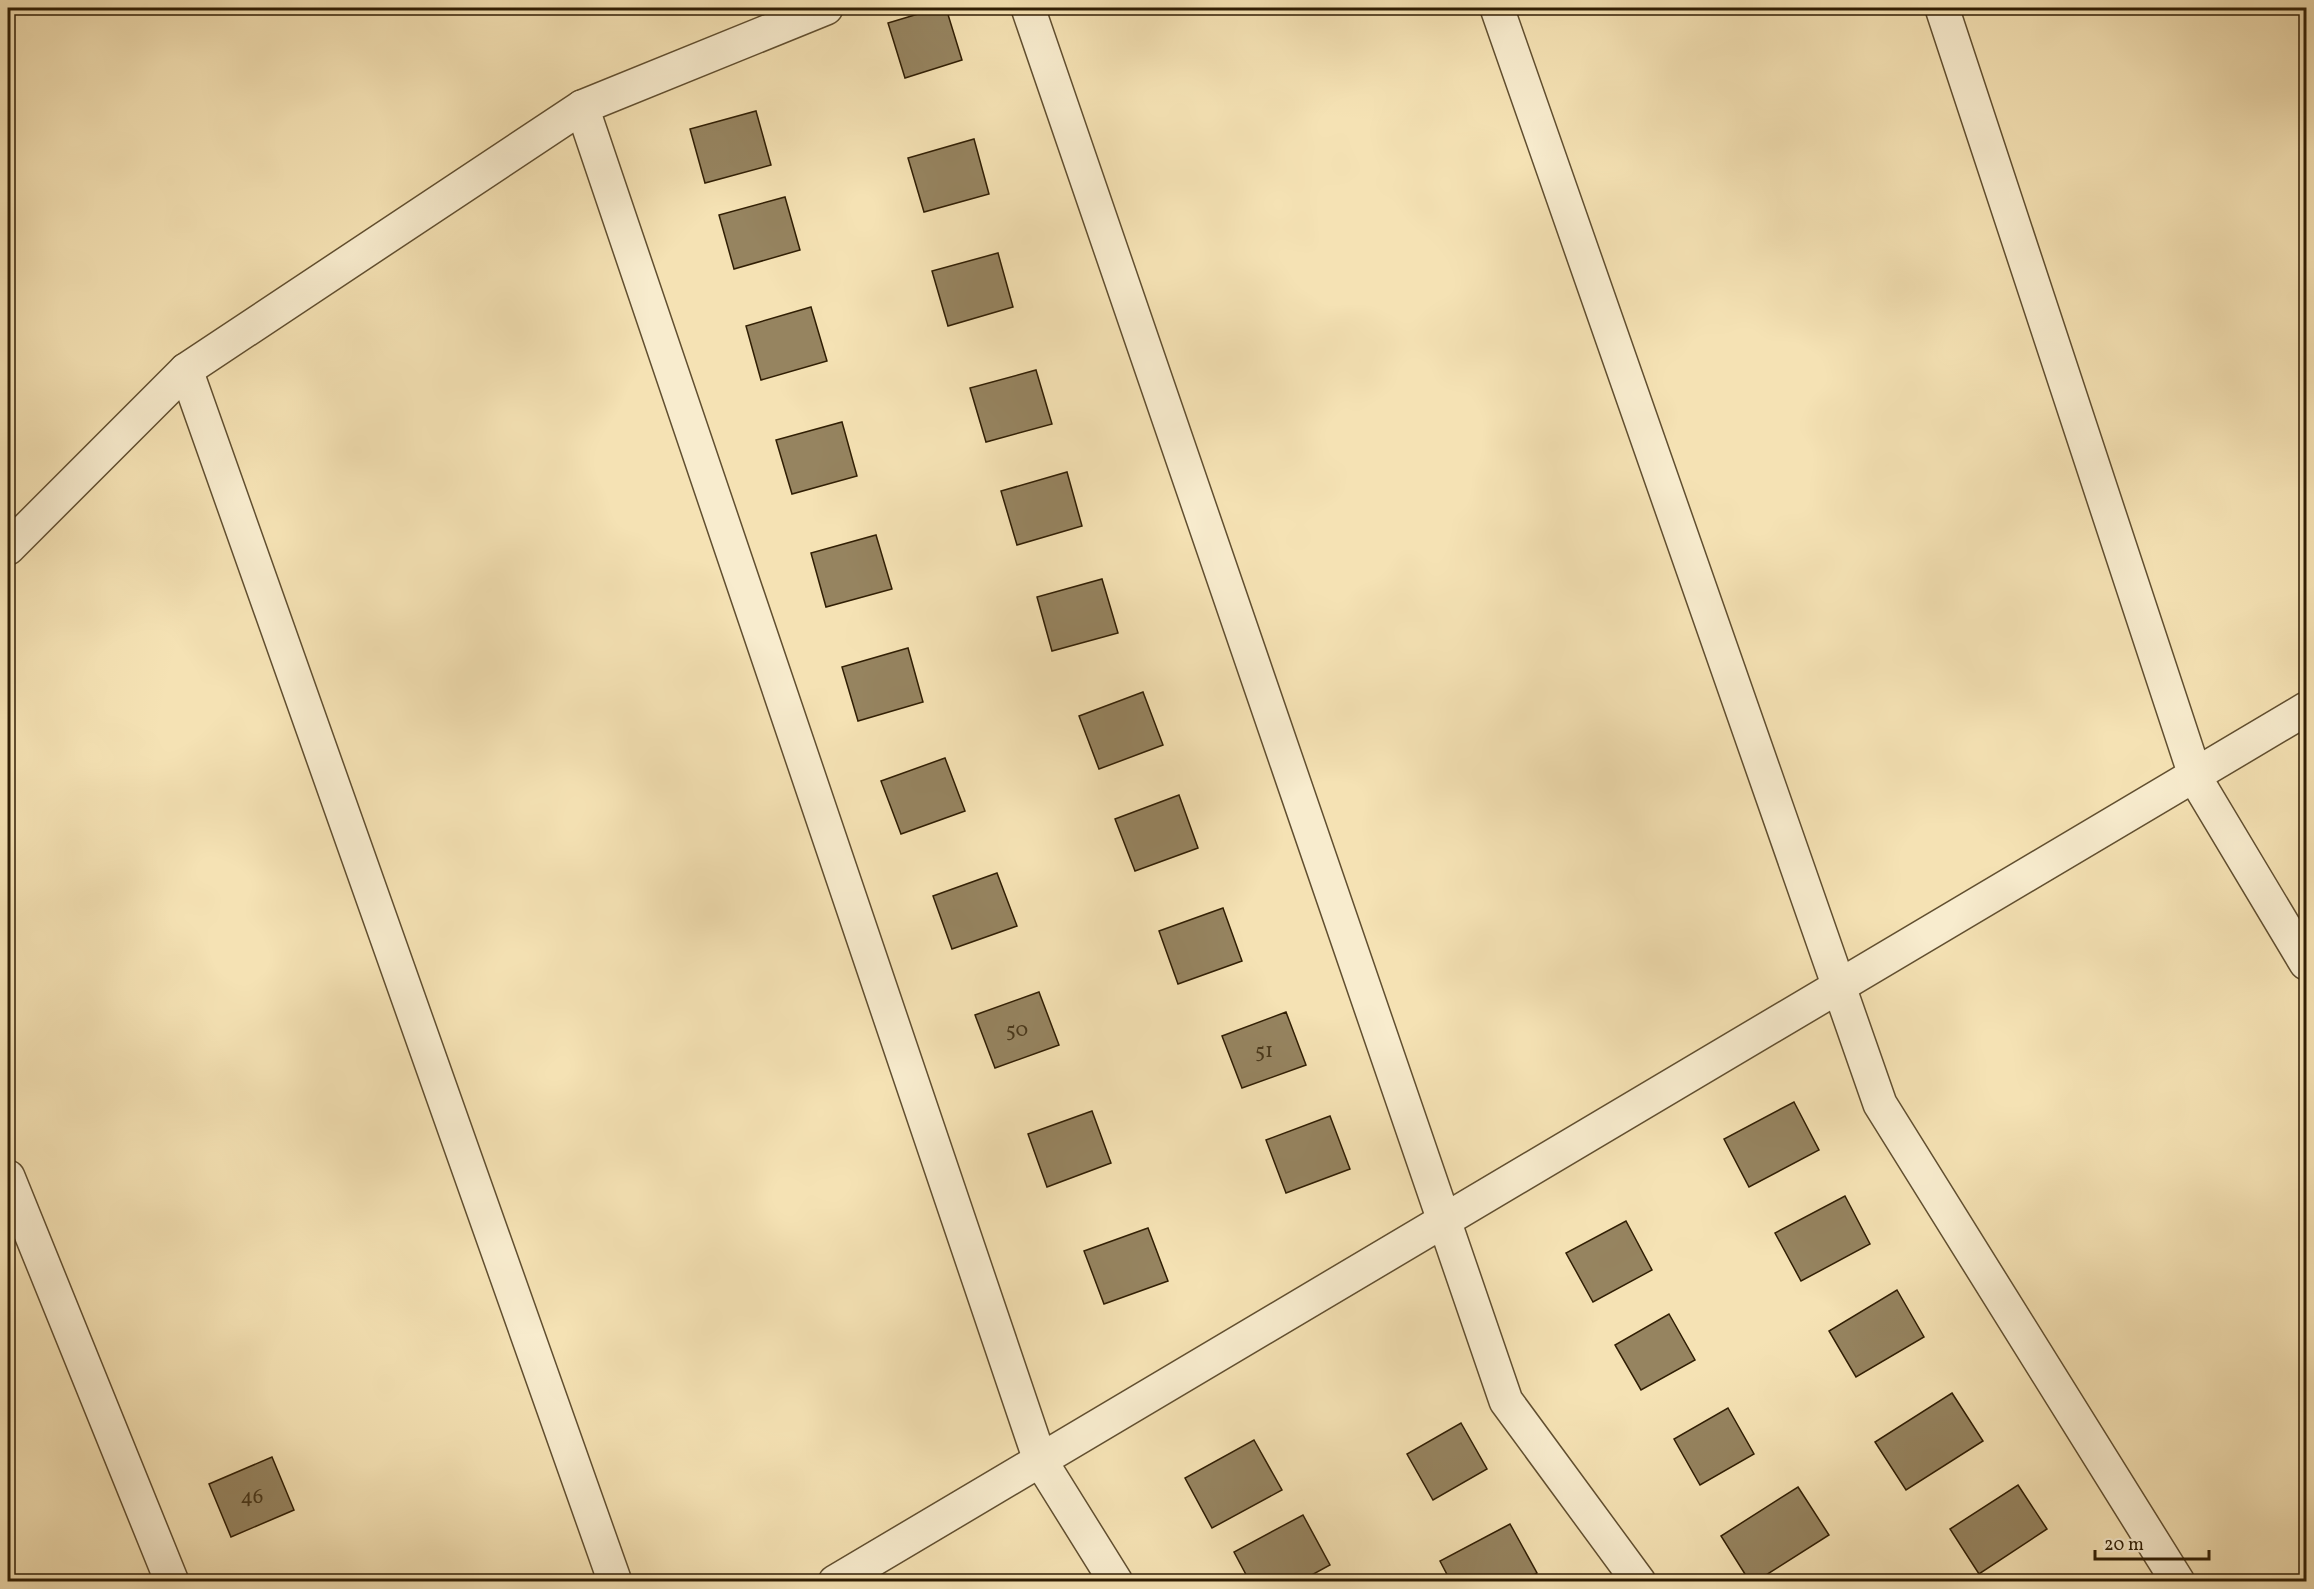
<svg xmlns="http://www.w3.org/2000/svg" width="2314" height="1589" font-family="Vollkorn,serif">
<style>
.building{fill:#968460;stroke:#301e04;stroke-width:1.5}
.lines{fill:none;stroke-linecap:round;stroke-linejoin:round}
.street-casing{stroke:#614f30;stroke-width:36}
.street{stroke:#f8ecce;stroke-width:33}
.labels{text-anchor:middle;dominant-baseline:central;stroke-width:6;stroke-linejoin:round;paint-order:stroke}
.number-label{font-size:21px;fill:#4a381b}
</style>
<rect width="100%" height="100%" fill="#f5e2b4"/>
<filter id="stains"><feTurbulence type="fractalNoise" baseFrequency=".00333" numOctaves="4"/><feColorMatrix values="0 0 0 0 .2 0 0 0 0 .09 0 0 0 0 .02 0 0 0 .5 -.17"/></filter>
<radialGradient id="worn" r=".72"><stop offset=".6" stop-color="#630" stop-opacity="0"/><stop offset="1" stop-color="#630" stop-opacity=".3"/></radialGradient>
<g class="building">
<path d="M938,8h8l16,52 -57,18 -17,-55z"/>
<path d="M756,111l15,54 -66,18 -15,-54z"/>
<path d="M974,139l15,55 -65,18 -16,-54z"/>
<path d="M785,197l15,53 -66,19 -15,-54z"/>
<path d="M998,253l15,54 -65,19 -16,-55z"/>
<path d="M811,307l16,54 -66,19 -15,-54z"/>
<path d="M1036,370l16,54 -66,18 -16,-54z"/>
<path d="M842,422l15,54 -65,18 -16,-54z"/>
<path d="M1067,472l15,54 -65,19 -16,-54z"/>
<path d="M876,535l16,54 -66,18 -15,-54z"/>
<path d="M1102,579l16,54 -66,18 -15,-54z"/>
<path d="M908,648l15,54 -65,19 -16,-54z"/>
<path d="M1143,692l20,53 -64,24 -20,-53z"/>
<path d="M945,758l20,53 -64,23 -20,-53z"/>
<path d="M1179,795l19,53 -63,23 -20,-52z"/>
<path d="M997,873l20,53 -65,23 -19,-53z"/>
<path d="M1223,908l19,53 -64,23 -19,-53z"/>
<path d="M1039,992l20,53 -64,23 -20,-53z"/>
<path d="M1286,1012l20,53 -64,23 -20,-52z"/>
<path d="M1794,1102l25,48 -70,37 -25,-48z"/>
<path d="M1092,1111l19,52 -64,24 -19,-53z"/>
<path d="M1330,1116l20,53 -64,24 -20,-53z"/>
<path d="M1845,1196l25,48 -69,37 -26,-48z"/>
<path d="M1626,1221l26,49 -59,32 -27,-49z"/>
<path d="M1148,1228l20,53 -64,23 -20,-53z"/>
<path d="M1897,1290l27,47 -68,40 -27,-46z"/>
<path d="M1669,1314l26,46 -54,30 -26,-45z"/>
<path d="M1952,1393l31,48 -77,49 -31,-48z"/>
<path d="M1728,1408l26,46 -54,31 -26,-46z"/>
<path d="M1461,1423l26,46 -54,31 -26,-46z"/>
<path d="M1254,1440l28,50 -70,38 -27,-50z"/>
<path d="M272,1457l22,53 -63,27 -22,-53z"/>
<path d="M2018,1485l29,44 -68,45 -29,-45z"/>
<path d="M1798,1487l31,48 -74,47h-5l-29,-46z"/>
<path d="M1303,1515l27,50 -31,17h-49l-16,-30z"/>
<path d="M1510,1524l27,49 -16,9h-70l-11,-21z"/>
</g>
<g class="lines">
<g class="street-casing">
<g id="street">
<path d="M1028,8l478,1393 133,181"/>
<path d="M1497,8l383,1096 298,478"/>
<path d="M1942,8l255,773 109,182"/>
<path d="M582,107l458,1353 76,122"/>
<path d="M186,370l429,1212"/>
<path d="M8,548l178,-178 396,-263 244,-99"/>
<path d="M8,1177l164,405"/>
<path d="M835,1582l1471,-873"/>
</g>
</g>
<use href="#street" class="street"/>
</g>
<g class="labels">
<g class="number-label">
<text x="1017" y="1030">50</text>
<text x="1264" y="1051">51</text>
<text x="252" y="1497">46</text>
</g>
</g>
<rect width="2314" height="1589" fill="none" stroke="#f5e2b4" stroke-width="30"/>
<rect x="9" y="9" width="2296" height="1571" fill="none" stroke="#301e04" stroke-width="3"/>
<rect x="15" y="15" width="2284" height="1559" fill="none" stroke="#301e04" stroke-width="1.5"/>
<path d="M2095 1550v9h114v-9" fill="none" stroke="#301e04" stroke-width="3"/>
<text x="2104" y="1550" font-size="18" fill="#301e04" stroke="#f8ecce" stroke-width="4.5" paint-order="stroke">20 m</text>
<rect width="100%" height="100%" filter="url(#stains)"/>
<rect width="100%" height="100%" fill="url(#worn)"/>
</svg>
